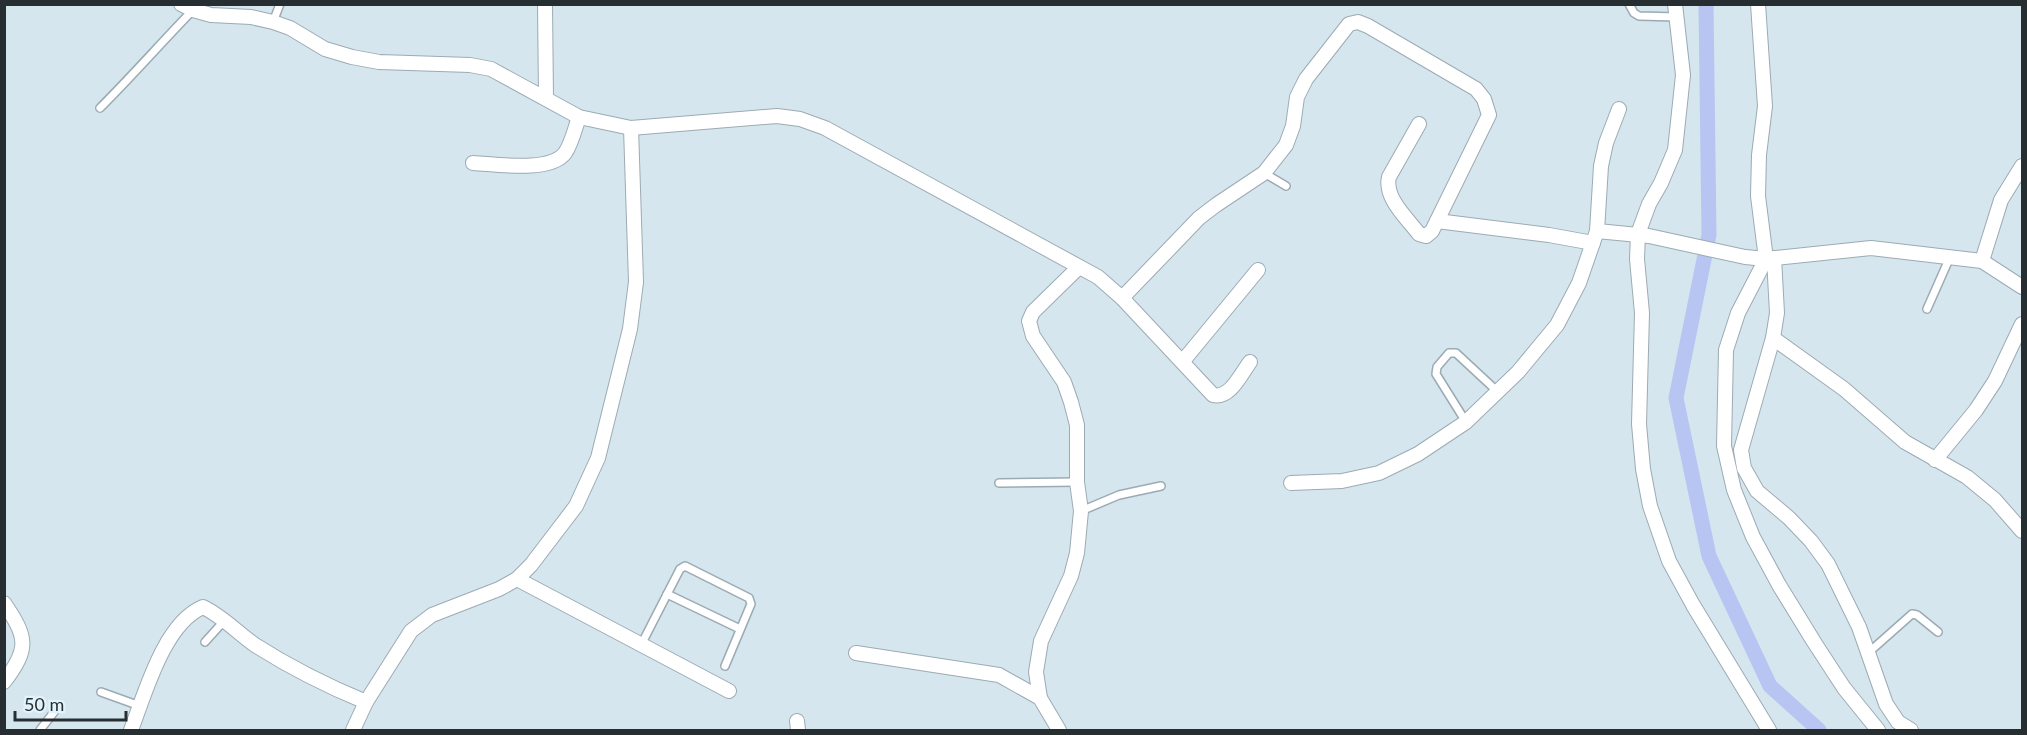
<svg xmlns="http://www.w3.org/2000/svg" width="2027" height="735" font-family="Lato,sans-serif">
<style>
.lines{fill:none;stroke-linecap:round;stroke-linejoin:round}
.canal{stroke:#b8c4f2;stroke-width:15}
.lane-casing{stroke:#9cabb3;stroke-width:10}
.street-casing{stroke:#9cabb3;stroke-width:16}
.lane{stroke:#fff;stroke-width:7}
.street{stroke:#fff;stroke-width:14}
</style>
<rect width="100%" height="100%" fill="#d5e6ee"/>
<g class="lines">
<path class="canal" d="M1706,4l3,231 -33,163 33,158 61,130 49,44"/>
<g class="lane-casing">
<g id="lane">
<path d="M1629,4l5,9 5,3 38,1"/>
<path d="M273,22l7,-18"/>
<path d="M100,108c32,-32 61,-65 93,-98"/>
<path d="M1264,173l22,13"/>
<path d="M1927,309l23,-52"/>
<path d="M1466,422l-30,-48 1,-7 12,-14h7l42,39"/>
<path d="M999,483l78,-1"/>
<path d="M1081,511l38,-16 42,-9"/>
<path d="M667,594l73,35"/>
<path d="M205,642l19,-21"/>
<path d="M641,645l39,-76 5,-3 64,32 2,6 -26,62"/>
<path d="M1868,653l44,-39 5,1 21,17"/>
<path d="M101,692l39,14"/>
<path d="M40,730l18,-23"/>
</g>
</g>
<g class="street-casing">
<g id="street">
<path d="M181,4l12,6 18,5 40,2 22,5 17,6 35,21 27,8 27,5 91,3 21,4 88,48 52,11 146,-12 23,3 25,9 273,149 24,21 77,-80 17,-13 48,-32 22,-28 7,-19 4,-29 9,-18 43,-55 9,-2 10,4 108,63 8,10 5,16 -57,116 -6,5 -7,-2c-12,-16 -35,-36 -30,-57l30,-53"/>
<path d="M545,4l1,94"/>
<path d="M1675,4l8,71 -8,75 -14,33 -12,21 -11,30 -1,25 5,54 -3,111 4,45 7,37 19,55 24,44 76,125"/>
<path d="M1758,4l7,102 -6,49 -1,41 8,63 -28,54 -12,37 -2,96 10,44 19,47 26,48 35,57 30,46 34,42"/>
<path d="M473,163c23,1 77,10 92,-10 7,-10 10,-25 14,-36"/>
<path d="M1437,221l112,14 44,8"/>
<path d="M1597,231l52,5 96,21 21,2 105,-11 111,13 40,26"/>
<path d="M1774,258l3,55 -4,25 -32,112 3,18 13,23 32,27 22,23 17,23 31,63 27,77 12,18 13,8"/>
<path d="M1982,261l19,-61 21,-34"/>
<path d="M1122,298l91,97c17,4 28,-21 37,-33"/>
<path d="M1773,338l71,51 61,53 62,35 28,23 27,31"/>
<path d="M1183,361l75,-91"/>
<path d="M1935,460l41,-50 19,-29 27,-57"/>
<path d="M1291,483l51,-2 37,-8 39,-19 48,-32 52,-50 39,-47 22,-42 18,-52 4,-65 5,-23 13,-34"/>
<path d="M517,579l212,112"/>
<path d="M4,603c23,34 26,45 0,79"/>
<path d="M856,653l143,22 41,23 19,32"/>
<path d="M1040,698l-4,-26 5,-31 30,-65 6,-23 4,-42 -4,-29v-57l-6,-23 -7,-20 -31,-46 -4,-15 4,-9 46,-45"/>
<path d="M797,721l1,9"/>
<path d="M131,730c14,-36 33,-107 72,-123 19,9 35,26 52,38 36,23 72,41 111,57"/>
<path d="M353,730l13,-28 45,-71 21,-16 67,-26 18,-10 14,-14 45,-59 22,-48 32,-129 6,-47 -5,-154"/>
</g>
</g>
<use href="#lane" class="lane"/>
<use href="#street" class="street"/>
</g>
<rect width="2027" height="735" fill="none" stroke="#272e31" stroke-width="12"/>
<path d="M15 711v9h111v-9" fill="none" stroke="#272e31" stroke-width="3"/>
<text x="24" y="711" font-size="18" fill="#272e31" stroke="#e2f3fb" stroke-width="4.5" paint-order="stroke">50 m</text>
</svg>
